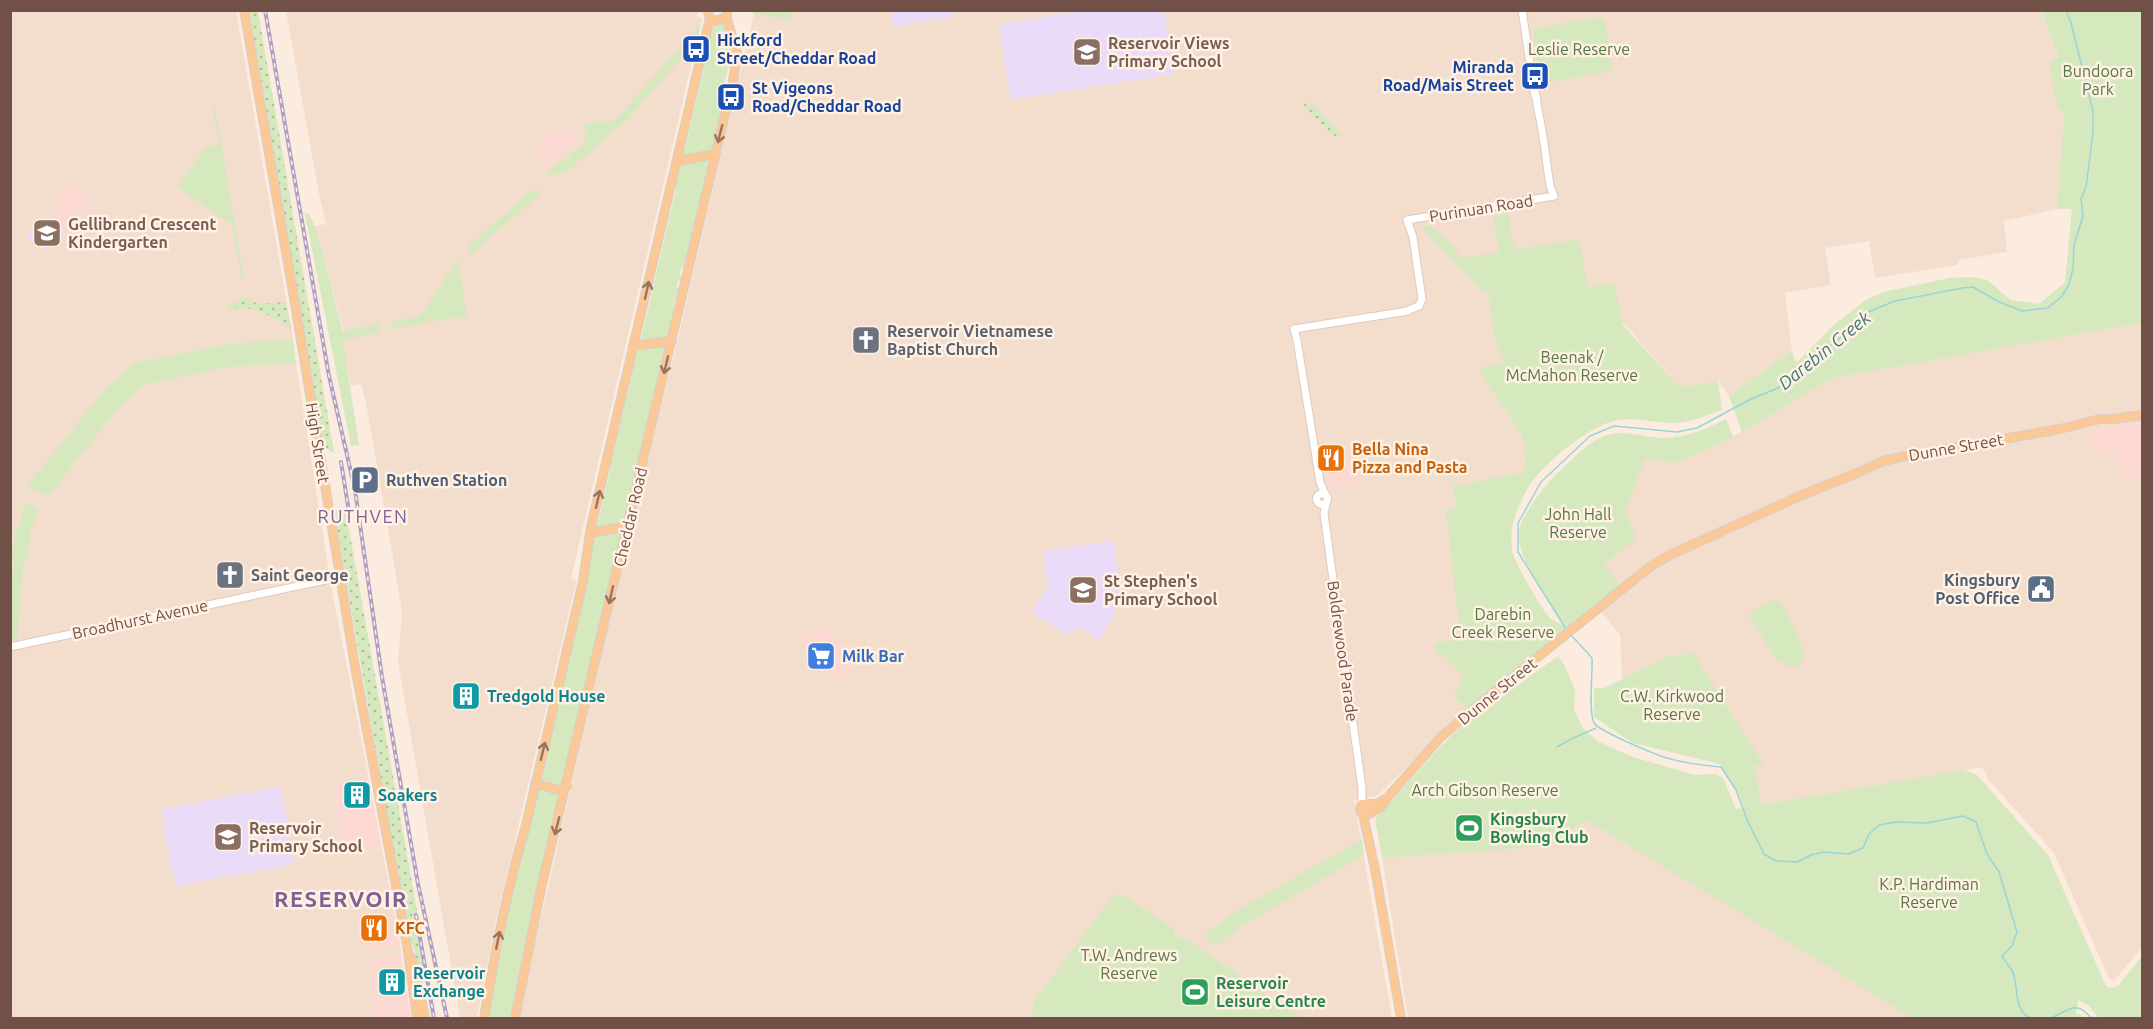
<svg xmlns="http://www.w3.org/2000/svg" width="2153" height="1029" font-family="Ubuntu,sans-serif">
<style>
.residential{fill:#f3ddcd}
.commercial{fill:#fcd9d2}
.education{fill:#eadcf8}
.grass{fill:url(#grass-dots)}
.park{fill:#d5e8be}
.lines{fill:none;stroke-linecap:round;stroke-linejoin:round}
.stream{stroke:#9ad5d6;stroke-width:1.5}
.minor-casing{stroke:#e1c9be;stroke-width:9}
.major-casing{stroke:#d7cecb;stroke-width:10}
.minor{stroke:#fff;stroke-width:7}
.major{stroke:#fbc897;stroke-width:8}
.rail-casing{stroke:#ae9fc4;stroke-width:4}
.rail{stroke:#fff1e4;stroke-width:1.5;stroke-dasharray:4.5;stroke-linecap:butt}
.oneway{stroke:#9a745f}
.labels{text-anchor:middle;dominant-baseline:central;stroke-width:5;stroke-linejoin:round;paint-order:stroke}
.transit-label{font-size:16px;font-weight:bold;fill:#164399;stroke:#fff1e4;text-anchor:start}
.education-label{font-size:16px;font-weight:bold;fill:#785e54;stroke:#fff1e4;text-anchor:start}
.park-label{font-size:16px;fill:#577840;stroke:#fff1e4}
.street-label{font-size:16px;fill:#715047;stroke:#fff1e4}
.worship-label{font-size:16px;font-weight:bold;fill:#5b616d;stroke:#fff1e4;text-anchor:start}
.food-label{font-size:16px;font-weight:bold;fill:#c56008;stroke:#fff1e4;text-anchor:start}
.service-label{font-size:16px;font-weight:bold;fill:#4e5e75;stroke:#fff1e4;text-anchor:start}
.shop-label{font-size:16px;font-weight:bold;fill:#366cbe;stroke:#fff1e4;text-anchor:start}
.culture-label{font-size:16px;font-weight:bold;fill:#0d838f;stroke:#fff1e4;text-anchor:start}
.leisure-label{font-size:16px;font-weight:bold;fill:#27864d;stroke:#fff1e4;text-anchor:start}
.water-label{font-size:18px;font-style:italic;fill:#3c7678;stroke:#fff1e4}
.neighbourhood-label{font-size:18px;letter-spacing:1.5px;fill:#7d6395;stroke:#fff1e4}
.district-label{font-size:22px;font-weight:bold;letter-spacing:1.5px;fill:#7d6395;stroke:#fff1e4}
</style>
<defs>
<pattern id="grass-dots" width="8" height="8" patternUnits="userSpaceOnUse" patternTransform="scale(1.5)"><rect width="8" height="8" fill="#d5e8be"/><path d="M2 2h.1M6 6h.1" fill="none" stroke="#b1be9c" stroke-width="1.8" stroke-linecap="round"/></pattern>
</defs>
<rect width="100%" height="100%" fill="#fcecdf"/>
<g class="residential">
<path d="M699,10l-2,6 5,3 -131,559 5,4 -80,338 -19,98h-17l-62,-356 4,-50 -11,-66 -25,-143 -5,-19 -10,2 -9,-46 2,-9 -29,-105 11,-2 -6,-25 -34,-188z"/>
<path d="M791,10l1251,1 17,48 -10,2 10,49h3l2,6 -7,93 -53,12 3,31 -49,8v5l-83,13 -6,-37 -44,7 6,37 -46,8 7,58 -63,45 -11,-15 -39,6 -57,-66 -8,-38 -26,5 -100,4 18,72 -27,4 43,69 4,30 -4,6 -69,14 3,21 8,168 -11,19 14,14 -90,87 -23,4 38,218h-874l112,-488 46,-183 78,-334 34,7z"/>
<path d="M11,11h225l57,328 -64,5 -94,19 -14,42 24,-20 83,-18 68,-4 35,223 38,193 -36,7 12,69 37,-6 12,64 -37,7 6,31 37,-7 1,10 -32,7 6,57h-364v-378l6,-2 7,-79 3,-2 2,-25 10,-24 -15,-4 -13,80z"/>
<path d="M2142,323v625l-28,33 -5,-3 -3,-6 -52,-119 -66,-74 -5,-12 -223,38 -5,-40 8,-2 -70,-110 -27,4 -44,22 -2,-44 -19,-23 24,-19 -22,-28 42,-106 32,4 65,-31 91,-54z"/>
<path d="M1587,819l327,199h-506l-26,-160 158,-11z"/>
</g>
<g class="commercial">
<path d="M575,130l2,8 -33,26 -5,1 -2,-11 6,-1 -3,-17z"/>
<path d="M71,185l22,16 -30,31 -15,-10 3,-4 4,2 3,-3 -6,-5z"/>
<path d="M2142,421v56l-19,3 -6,-29 -24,4 -4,-25z"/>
<path d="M1351,451l6,34 -25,4 -6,-34z"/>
<path d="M832,628v6l30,21 -19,25 -38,-28 -3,-16z"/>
<path d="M369,779l13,70 -37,6 -12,-70z"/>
<path d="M394,913l6,31 -38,7 -5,-32z"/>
<path d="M401,954l10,64h-36l-6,-58z"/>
</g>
<g class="education">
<path d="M893,11h60l1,5 -59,10 -4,-3z"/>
<path d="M1080,11h84l10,63 -160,25 -4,-3 -11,-70 2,-2z"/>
<path d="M42,218l24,16 -19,17 -21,-12z"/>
<path d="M1110,541l4,2 5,37 -1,19 -4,15 -15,26 -20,-13 -5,6 -3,-2 -4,5 -35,-25 16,-23 -5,-34 2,-3z"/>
<path d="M281,787l14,77 -120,22 -14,-77z"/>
</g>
<g class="grass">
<path d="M249,11h9l76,441h-2l-9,-7z"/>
<path d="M1311,102l32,33 -10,1 -30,-31z"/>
<path d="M243,298l16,6 27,-2 5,28c-21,-15 -37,-26 -64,-20v-3z"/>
<path d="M345,507l77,432 4,34 -3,1 -5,-6 -21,-97 -63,-360z"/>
</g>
<g class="park">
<path d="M742,11l49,-1v1l-3,9z"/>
<path d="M2042,11h100v312l-309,55 -91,54 -13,-36 63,-45 4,12 39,-39 31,-24 17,-8 66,-14 22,-1 16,3 24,20 28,4 26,-22 7,-73h-15l7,-93 -2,-6h-4l-9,-49 10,-3z"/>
<path d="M1599,17l4,1 2,3 8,50 -74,13 -6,-55z"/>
<path d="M710,21h15l9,26 -1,19 -5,2 -7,30 4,-2 -11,54 -31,6 -1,-3 3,-4 20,-85 -2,-3z"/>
<path d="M701,24l-4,16 -69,79 -63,54 -17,2 2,-4 34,-27 2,-8 -2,-12 31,-4z"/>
<path d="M212,107h3l29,171 -3,-2 -9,-51 -54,-38 28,-40 13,-2z"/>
<path d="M709,159l2,2 -24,104 -6,3 -2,8 5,-2v4l-6,3 -2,7 5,-1 -2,9 -4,3 -2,7 4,-1 -9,32 -28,6 36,-154 -2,-2 7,-23z"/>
<path d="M538,189l2,5 -70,61 -2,-9 65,-56z"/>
<path d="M1508,212l6,38 65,-11 9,48 26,-4 9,42 56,62 39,-6 4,29c-15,5 -32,13 -48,13 -21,0 -44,-8 -64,-1 -24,7 -68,43 -81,64 -12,20 -23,48 -15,70 4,12 28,55 37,63 5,3 11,6 16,9 -16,-24 -51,-68 -48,-97 2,-17 31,-52 44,-63 14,-13 29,-30 48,-34 14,-3 27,1 41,3 27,4 49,-6 74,-18l7,18 -56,26 -32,-4 -19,52 10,28 -33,26 18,21 -154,123 -14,-14 11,-19 -18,-18 -10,-5 -1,-10 26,-3 -15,-129 10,-3 -3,-22 69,-13 4,-6 -4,-31 -44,-68 28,-5 -10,-20 -8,-51 -4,1 -63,-66 10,-2 32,33 36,-6 -6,-37z"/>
<path d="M308,213l7,13 28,105 36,-7 1,8 -37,8 16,105 -8,1 -46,-232z"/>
<path d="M458,260l9,56 -37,6 -2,-4 -3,5 -33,6 -1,-7 29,-6z"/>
<path d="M293,339l3,24 -68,4 -83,18 -24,20 -72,90 -23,-8 83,-102 26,-22 94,-19z"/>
<path d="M664,346l3,1 -41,175 -30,6 -1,-4 3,-2 12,-51 -3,-2 2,-5 2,-1 6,-24 -2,-4 3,-2 6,-24 -2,-3 1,-4 3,-1 6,-26 -2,-3 6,-21 4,-3z"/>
<path d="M25,503l14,5 -9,24 -3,25 -3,2 -7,80 -6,1 -1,-63 4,-9 -2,-15 5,-27h3z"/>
<path d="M619,531l4,1 -59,256c-9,-1 -15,-7 -23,-9l53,-243z"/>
<path d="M1777,600l5,3 22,48v9l-6,7 -9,-1 -13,-7 -26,-41 1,-6 19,-11z"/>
<path d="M1693,653l71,111 -9,1 6,40 203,-35 12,4 72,81 58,131 5,2 7,-2 24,-30v62h-43l-10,-12 -11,-6 -2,14h4l3,4h-170l-326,-198 -47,27 -158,11 -7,-39 68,-75 21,-20 94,-68 7,10 10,24 -1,19 9,19 14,13 36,16 62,18 21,-1 7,4 13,31 8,-1 -5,-14 -19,-30 -87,-21 -39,-26v-29h10l62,-31z"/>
<path d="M537,788l23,7 -47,223h-26l17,-91z"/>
<path d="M1362,839l2,16 -121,70 -27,21 -13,-10 32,-24z"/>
<path d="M1114,895h10l49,34 2,8 13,3 113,78h-270l3,-16z"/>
</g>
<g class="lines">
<g class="stream">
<path d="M1566,629l-48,-77v-29l23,-41 49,-46 24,-10 63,6 20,-4 54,-29 27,-11 61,-49 29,-27 27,-11 67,-13 11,-1 26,15 23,9 26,-3 14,-12 7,-12 4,-15 1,-24 9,-29 -2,-17 5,-12 7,-54v-22l-22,-88 -5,-13"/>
<path d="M1571,635l21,23c1,15 -4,53 2,65 5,8 56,29 67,33 20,7 40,9 60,11l15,23 12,32 16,32 12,7 21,1 14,-7 13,-3 24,2 15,-6 6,-14 10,-9 17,-3 30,1 37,-7 13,6 11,32 12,18 18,60 -5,14 -10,10c3,6 9,11 11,17 6,16 0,36 17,45"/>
<path d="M1557,747l12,-7 27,-12"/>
<path d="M2051,1018c17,-7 25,-19 40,0"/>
</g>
<g class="minor-casing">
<g id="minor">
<path d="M1522,10l13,86"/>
<path d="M1406,311l13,-5 3,-7 -9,-62 -6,-17 147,-24 -4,-10c-4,-25 -6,-51 -12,-76 -2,-6 0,-11 -3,-18"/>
<circle cx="1322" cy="499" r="5.5"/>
<path d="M1325,494l-5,-12 -23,-142 -3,-11 114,-18"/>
<path d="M1326,504l-2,10 38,274v16"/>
<path d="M10,647l330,-70"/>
</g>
</g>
<g class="major-casing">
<g id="major">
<path d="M244,10l49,282 63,380 51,273 10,73"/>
<path d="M707,10l3,8 5,3 9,-3 3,-5"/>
<path d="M677,161l38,-7"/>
<path d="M633,346l39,-5"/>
<path d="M1851,476l32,-15 18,-4 159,-28 40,-10h14l28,-4"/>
<path d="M590,533l37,-7"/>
<path d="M535,783l26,8 6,-5"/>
<path d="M1371,805l2,4 -3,5 -5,1 -4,-2 -1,-5 2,-4h14l9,-5"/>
<path d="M1371,813l10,-6 6,-9 54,-61 41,-35 169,-136 21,-12 130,-59 52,-21"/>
<path d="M1363,815l12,54 26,149"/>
<path d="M411,957l5,15 9,46"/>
<path d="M484,1018c11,-65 23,-130 42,-193l57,-244 8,-54 119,-509"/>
<path d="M515,1018l27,-134 191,-803 4,-28 -11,-37"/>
</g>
</g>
<use href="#minor" class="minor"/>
<use href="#major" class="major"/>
<g class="rail-casing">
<g id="rail">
<path d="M265,10l64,366 26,114 27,187 36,207 29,134"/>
<path d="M341,462l9,56"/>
<path d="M416,915l18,103"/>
</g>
</g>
<use href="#rail" class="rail"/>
</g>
<defs><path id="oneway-shaft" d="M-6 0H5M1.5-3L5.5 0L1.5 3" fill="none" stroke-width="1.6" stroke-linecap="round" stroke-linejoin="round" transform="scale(1.5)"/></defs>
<g class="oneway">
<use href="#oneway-shaft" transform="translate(720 134) rotate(104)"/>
<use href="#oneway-shaft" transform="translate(647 290) rotate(-77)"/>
<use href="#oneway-shaft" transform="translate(666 365) rotate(103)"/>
<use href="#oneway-shaft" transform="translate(598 499) rotate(-77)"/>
<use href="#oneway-shaft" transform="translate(611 595) rotate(103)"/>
<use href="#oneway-shaft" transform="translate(543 751) rotate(-76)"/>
<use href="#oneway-shaft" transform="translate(557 826) rotate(104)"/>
<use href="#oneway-shaft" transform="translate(498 940) rotate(-79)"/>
</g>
<defs>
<g id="bus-square" transform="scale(1.5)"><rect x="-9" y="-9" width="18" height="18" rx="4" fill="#1a4fb4" stroke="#fff1e4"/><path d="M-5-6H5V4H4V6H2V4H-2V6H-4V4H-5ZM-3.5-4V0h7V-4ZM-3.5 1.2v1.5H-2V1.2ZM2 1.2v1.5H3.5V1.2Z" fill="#fff"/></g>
<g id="school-square" transform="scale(1.5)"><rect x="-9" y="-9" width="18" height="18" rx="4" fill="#8d6e63" stroke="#fff1e4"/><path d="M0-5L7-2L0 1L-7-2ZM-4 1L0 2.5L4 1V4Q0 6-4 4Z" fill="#fff"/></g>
<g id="church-square" transform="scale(1.5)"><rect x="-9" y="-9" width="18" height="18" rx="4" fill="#6b7280" stroke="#fff1e4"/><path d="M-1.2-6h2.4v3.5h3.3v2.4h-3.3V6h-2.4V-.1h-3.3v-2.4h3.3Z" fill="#fff"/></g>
<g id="restaurant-square" transform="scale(1.5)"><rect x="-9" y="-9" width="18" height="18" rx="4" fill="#e8710a" stroke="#fff1e4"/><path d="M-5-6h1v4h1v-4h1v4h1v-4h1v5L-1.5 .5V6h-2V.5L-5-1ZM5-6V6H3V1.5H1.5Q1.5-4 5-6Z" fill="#fff"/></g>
<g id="parking-square" transform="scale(1.5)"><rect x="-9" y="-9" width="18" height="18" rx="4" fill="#5c6f8a" stroke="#fff1e4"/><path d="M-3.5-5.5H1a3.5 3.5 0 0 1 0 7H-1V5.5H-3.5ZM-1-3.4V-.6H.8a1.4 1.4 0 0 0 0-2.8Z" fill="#fff"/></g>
<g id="civic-square" transform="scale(1.5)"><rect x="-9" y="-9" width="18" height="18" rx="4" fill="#5c6f8a" stroke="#fff1e4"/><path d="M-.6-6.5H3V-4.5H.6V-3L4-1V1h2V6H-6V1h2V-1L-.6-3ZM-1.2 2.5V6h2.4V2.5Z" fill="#fff"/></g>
<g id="supermarket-square" transform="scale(1.5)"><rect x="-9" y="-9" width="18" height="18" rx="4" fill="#3f7fe0" stroke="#fff1e4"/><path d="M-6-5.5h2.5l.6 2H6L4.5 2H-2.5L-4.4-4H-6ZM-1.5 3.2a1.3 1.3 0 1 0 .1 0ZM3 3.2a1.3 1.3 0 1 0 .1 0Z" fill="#fff"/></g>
<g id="building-square" transform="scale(1.5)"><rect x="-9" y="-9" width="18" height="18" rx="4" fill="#0f9aa8" stroke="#fff1e4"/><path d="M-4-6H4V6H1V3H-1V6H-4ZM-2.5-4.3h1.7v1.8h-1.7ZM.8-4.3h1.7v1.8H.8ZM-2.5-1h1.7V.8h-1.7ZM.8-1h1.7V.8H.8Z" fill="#fff"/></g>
<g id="stadium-square" transform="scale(1.5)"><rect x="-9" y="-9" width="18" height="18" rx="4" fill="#2e9e5b" stroke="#fff1e4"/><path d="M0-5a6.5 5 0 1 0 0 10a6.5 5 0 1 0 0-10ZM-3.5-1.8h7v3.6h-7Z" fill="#fff"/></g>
</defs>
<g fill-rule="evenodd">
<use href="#bus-square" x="696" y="49"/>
<use href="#school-square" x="1087" y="52"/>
<use href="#bus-square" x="1535" y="76"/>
<use href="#bus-square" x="731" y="97"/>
<use href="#school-square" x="47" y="233"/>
<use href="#church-square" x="866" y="340"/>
<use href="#restaurant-square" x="1331" y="458"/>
<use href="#parking-square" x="365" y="480"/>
<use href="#church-square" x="230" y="575"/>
<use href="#civic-square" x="2041" y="589"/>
<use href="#school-square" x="1083" y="590"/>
<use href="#supermarket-square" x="821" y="656"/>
<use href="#building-square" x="466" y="696"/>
<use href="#building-square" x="357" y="795"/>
<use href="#stadium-square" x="1469" y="828"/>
<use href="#school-square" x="228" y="837"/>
<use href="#restaurant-square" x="374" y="928"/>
<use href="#building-square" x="392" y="982"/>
<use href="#stadium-square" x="1195" y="992"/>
</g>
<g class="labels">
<g class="transit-label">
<text x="717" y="40">Hickford<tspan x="717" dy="18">Street/Cheddar Road</tspan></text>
<text x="1514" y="67" text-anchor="end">Miranda<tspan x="1514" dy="18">Road/Mais Street</tspan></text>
<text x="752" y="88">St Vigeons<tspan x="752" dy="18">Road/Cheddar Road</tspan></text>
</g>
<g class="education-label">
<text x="1108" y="43">Reservoir Views<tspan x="1108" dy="18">Primary School</tspan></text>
<text x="68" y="224">Gellibrand Crescent<tspan x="68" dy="18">Kindergarten</tspan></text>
<text x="1104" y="581">St Stephen's<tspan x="1104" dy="18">Primary School</tspan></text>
<text x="249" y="828">Reservoir<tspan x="249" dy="18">Primary School</tspan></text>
</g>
<g class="park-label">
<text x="1579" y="49">Leslie Reserve</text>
<text x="2098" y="71">Bundoora<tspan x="2098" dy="18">Park</tspan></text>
<text x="1572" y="357">Beenak /<tspan x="1572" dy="18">McMahon Reserve</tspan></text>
<text x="1578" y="514">John Hall<tspan x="1578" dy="18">Reserve</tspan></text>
<text x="1503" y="614">Darebin<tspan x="1503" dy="18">Creek Reserve</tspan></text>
<text x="1672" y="696">C.W. Kirkwood<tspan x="1672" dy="18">Reserve</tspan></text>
<text x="1485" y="790">Arch Gibson Reserve</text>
<text x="1929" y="884">K.P. Hardiman<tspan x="1929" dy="18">Reserve</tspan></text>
<text x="1129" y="955">T.W. Andrews<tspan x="1129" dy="18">Reserve</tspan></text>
</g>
<g class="street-label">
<text transform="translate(1481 208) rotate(-9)">Purinuan Road</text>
<text transform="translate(318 443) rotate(81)">High Street</text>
<text transform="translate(1956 447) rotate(-10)">Dunne Street</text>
<text transform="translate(630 517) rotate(-77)">Cheddar Road</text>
<text transform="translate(140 619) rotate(-12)">Broadhurst Avenue</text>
<text transform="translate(1343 651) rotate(82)">Boldrewood Parade</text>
<text transform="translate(1497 691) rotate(-39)">Dunne Street</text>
</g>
<g class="worship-label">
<text x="887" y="331">Reservoir Vietnamese<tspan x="887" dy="18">Baptist Church</tspan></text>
<text x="251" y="575">Saint George</text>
</g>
<g class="food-label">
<text x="1352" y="449">Bella Nina<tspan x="1352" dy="18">Pizza and Pasta</tspan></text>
<text x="395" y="928">KFC</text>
</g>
<g class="service-label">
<text x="386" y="480">Ruthven Station</text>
<text x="2020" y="580" text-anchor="end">Kingsbury<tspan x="2020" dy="18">Post Office</tspan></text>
</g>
<g class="shop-label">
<text x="842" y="656">Milk Bar</text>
</g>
<g class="culture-label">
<text x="487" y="696">Tredgold House</text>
<text x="378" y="795">Soakers</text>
<text x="413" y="973">Reservoir<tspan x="413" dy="18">Exchange</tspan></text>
</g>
<g class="leisure-label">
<text x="1490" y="819">Kingsbury<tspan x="1490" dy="18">Bowling Club</tspan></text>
<text x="1216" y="983">Reservoir<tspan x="1216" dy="18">Leisure Centre</tspan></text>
</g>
<g class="water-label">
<text transform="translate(1824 350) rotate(-39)">Darebin Creek</text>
</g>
<g class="neighbourhood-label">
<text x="363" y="516">RUTHVEN</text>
</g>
<g class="district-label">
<text x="341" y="898">RESERVOIR</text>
</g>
</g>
<rect width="2153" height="1029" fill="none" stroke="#715047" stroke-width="24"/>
</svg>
